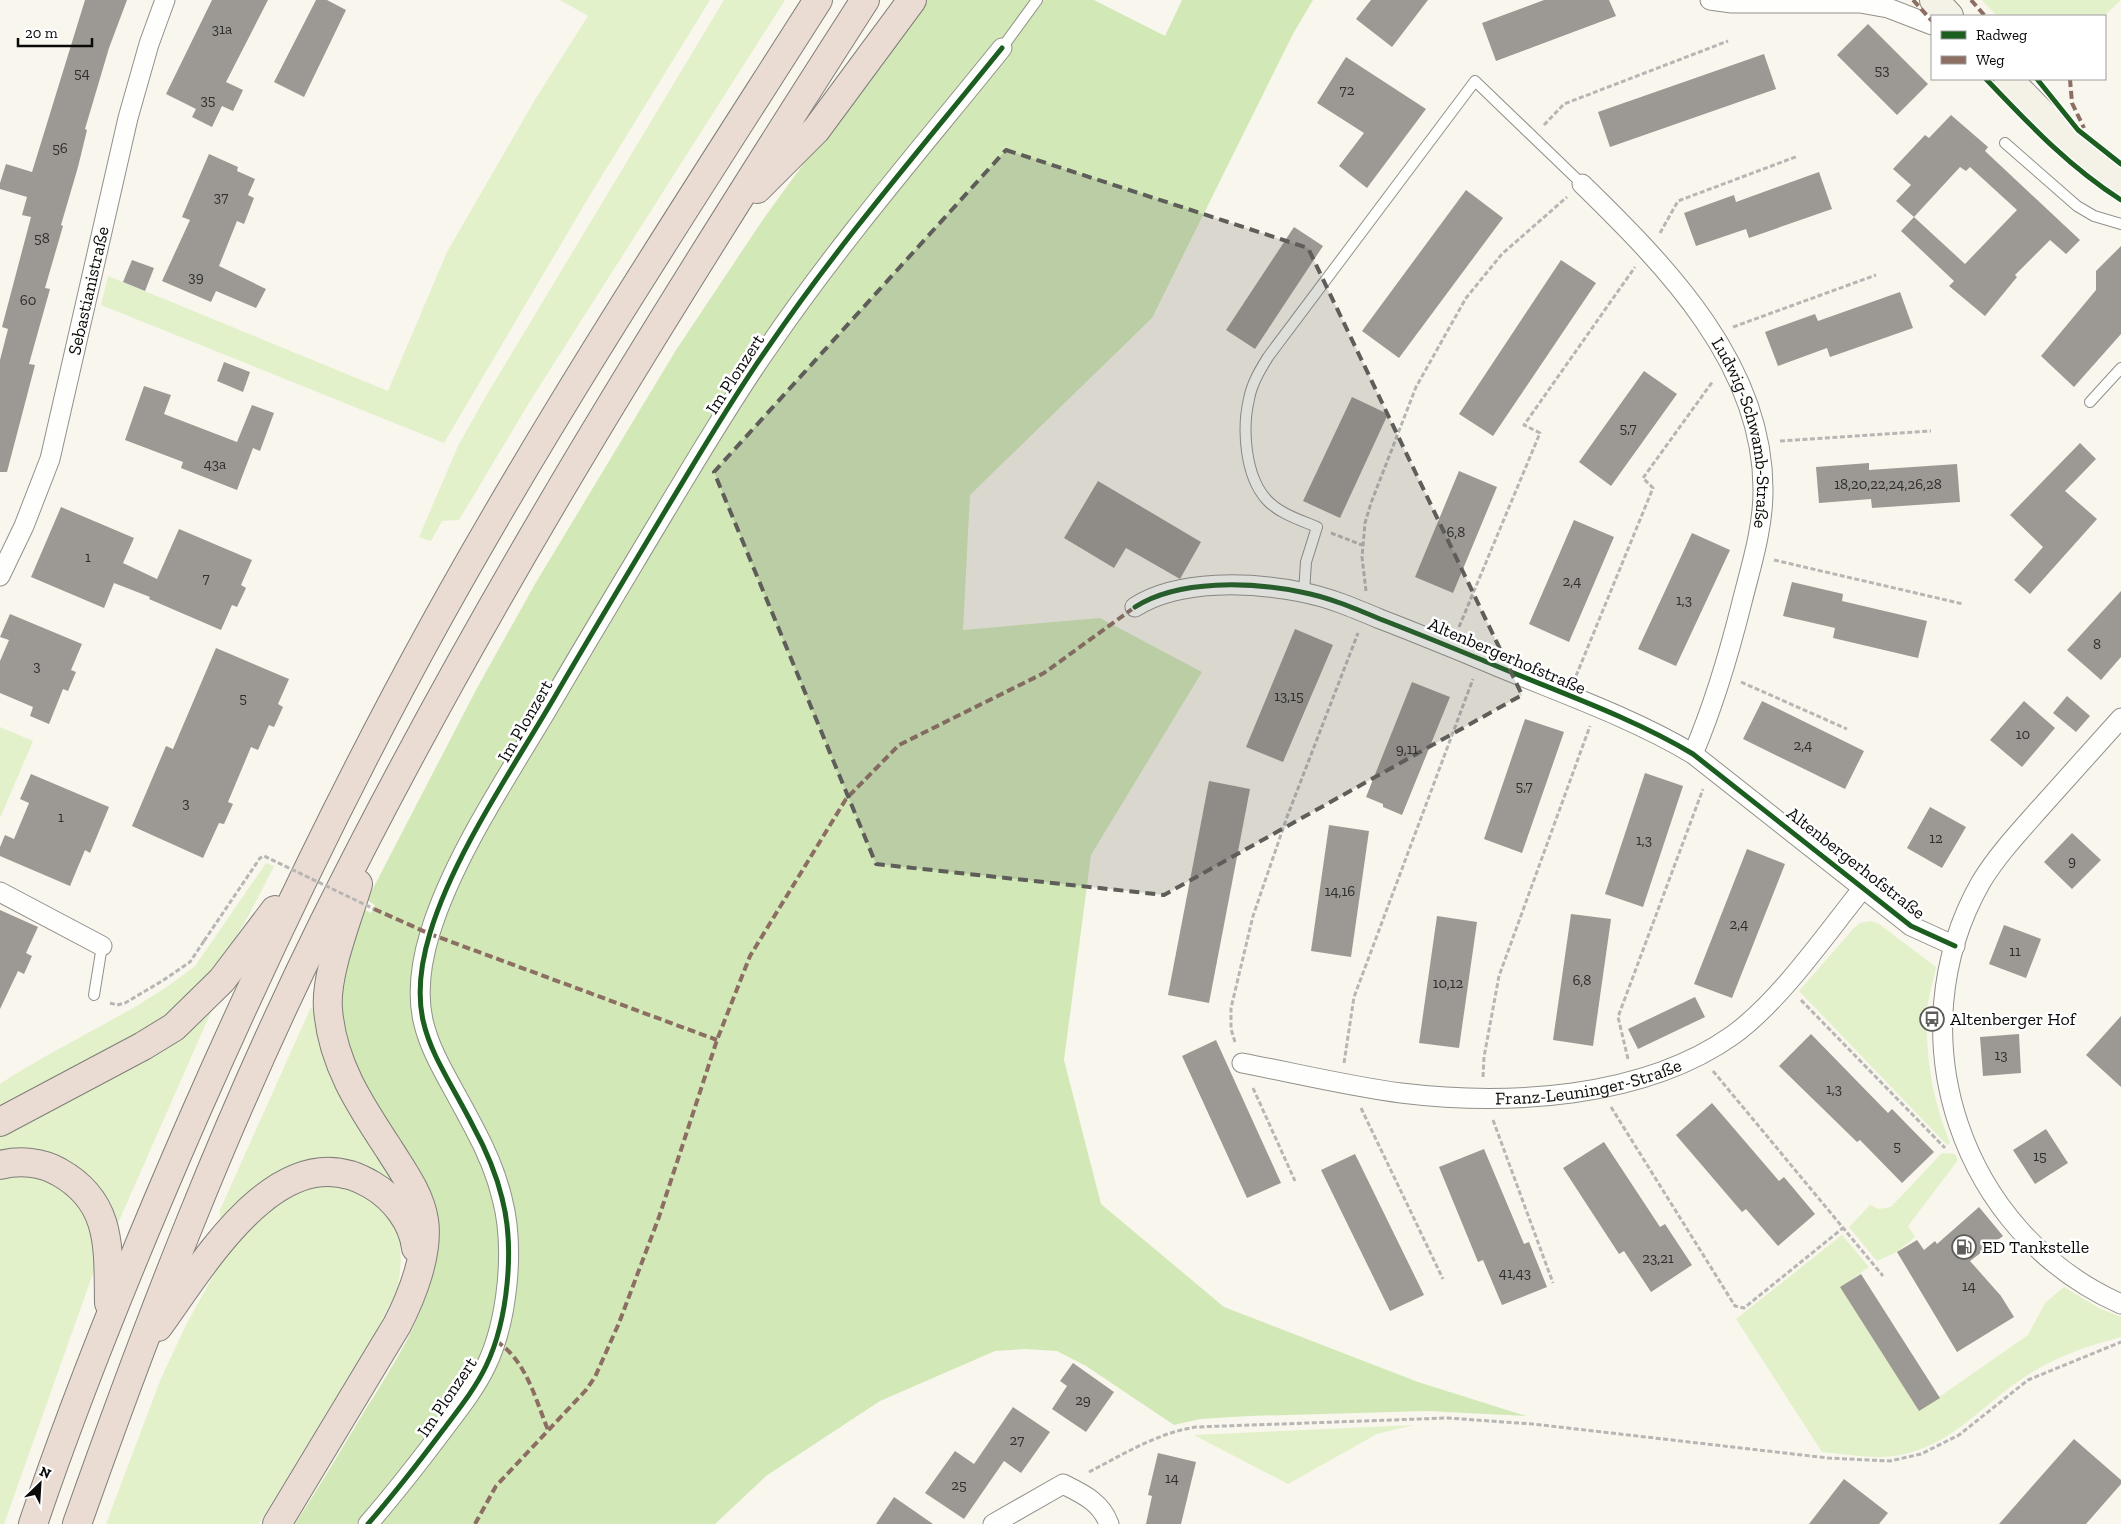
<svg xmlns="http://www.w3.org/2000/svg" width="2121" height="1524" font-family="'Zilla Slab',serif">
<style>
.green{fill:#e2f1ca}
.forest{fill:#d2e9b7}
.building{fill:#9c9893;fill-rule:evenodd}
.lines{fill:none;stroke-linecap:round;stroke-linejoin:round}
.lane-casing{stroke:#92908c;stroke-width:12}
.street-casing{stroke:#92908c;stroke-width:21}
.secondary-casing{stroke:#888783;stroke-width:30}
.highway-casing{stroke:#7f7e7a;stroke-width:30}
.path{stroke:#b7b6b5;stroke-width:3;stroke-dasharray:5 2.5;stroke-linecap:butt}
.lane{stroke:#fefefc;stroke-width:10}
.street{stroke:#fefefc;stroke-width:19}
.secondary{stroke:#f4f2e7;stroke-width:28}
.highway{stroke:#eadcd2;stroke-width:28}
.path-bridge{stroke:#b7b6b5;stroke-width:3;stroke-dasharray:5 2.5;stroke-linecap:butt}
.quiet{stroke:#8d6e63;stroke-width:4;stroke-dasharray:8 4;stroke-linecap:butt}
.cycleway-casing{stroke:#fff;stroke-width:8}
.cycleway{stroke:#1b5e20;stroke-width:5}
.marked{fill:#5e5d59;fill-opacity:0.2;stroke:#5e5d59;stroke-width:4;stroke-dasharray:10 6;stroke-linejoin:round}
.labels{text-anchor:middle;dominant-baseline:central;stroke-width:5;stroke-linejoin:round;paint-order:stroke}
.number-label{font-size:15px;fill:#2e2e2c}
.street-label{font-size:18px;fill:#0a0a0a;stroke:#fff}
.poi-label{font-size:18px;fill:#0a0a0a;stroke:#fff;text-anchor:start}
</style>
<rect width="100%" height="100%" fill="#f9f6ed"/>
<g class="green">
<path d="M560,0h150l-123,200 -143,243 -343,-138 7,-29 280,115 59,-139 89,-154 52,-82z"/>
<path d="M724,0h61l-253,398 -73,122 -17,1 -11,20 -12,-4 39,-91 28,-50z"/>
<path d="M1982,0h139l-17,16h-107z"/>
<path d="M0,727l33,14 -33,77z"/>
<path d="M266,863l8,3c-14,27 -27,56 -45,81 -22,32 -50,58 -81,82l-148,77v-22c63,-42 135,-70 195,-118z"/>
<path d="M1871,921l8,3 57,43c-3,15 -8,30 -9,45 -2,45 6,89 23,131l-3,2 -148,-154 55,-63 6,-5z"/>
<path d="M215,1003l-100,227 -5,-20 -110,-55v-19l11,-8z"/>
<path d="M311,1007l4,6 3,24 9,29 68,112 -1,9 -96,-20 -24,8 -21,14 -33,30v-9z"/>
<path d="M1942,1153l13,1 3,6 -50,66 7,11 -18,15 -20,9 -28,-34 21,-22 9,4 12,-2z"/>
<path d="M25,1175l16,2 27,14 22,30 6,44 -92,259h-4v-347z"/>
<path d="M336,1184l20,4 28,23 11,15 5,18 1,17 -3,28 -23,44 -116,191h-153l54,-143 26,-56 43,-78 33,-36 45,-23z"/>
<path d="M1842,1235l27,32 -28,20 78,124 109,-76 17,-32 19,-16 35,21 22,9v20c-34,9 -69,21 -98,41 -42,28 -75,71 -129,78 -24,3 -48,-2 -72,-4l-86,-133z"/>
<path d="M1414,1425l-37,9 -89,50 -94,-49z"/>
</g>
<path class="forest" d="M923,0h171l71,36 17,-36h131l-19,32 -142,286 -182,177 -7,135 137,-12 102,54 -111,183 -27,205 37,144 123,103 194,75 108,34 -99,-5 -178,5 -49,3 -26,6 -88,-59 -29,-15 -32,-2 -30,2 -115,50 -114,75 -51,48h-420c23,-35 44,-71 66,-107 32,-52 70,-106 75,-168l-88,-189 -10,-71 25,-80 8,4 4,-8 -8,-5 110,-212 58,-104 141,-234 88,-132z"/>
<g class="building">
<path d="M85,0h42l-18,48 -24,81 2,1 -9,37 -17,58 2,1 -18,62 5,1 -21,75 6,1 -28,107h-7v-112l8,-31 -6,-2 29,-110 -9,-2 5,-18 -27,-8v-6l6,-19 26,8z"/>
<path d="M212,0h56l-42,82 17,8 -10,21 -11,-5 -10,21 -20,-10 4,-8 -30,-15z"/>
<path d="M316,0h11l19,10 -42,87 -30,-15z"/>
<path d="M1371,0h57l-36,47 -36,-28z"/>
<path d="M1544,0h65l7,16 -120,45 -14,-38z"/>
<path d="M1868,24l60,60 -31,31 -60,-60z"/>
<path d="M1764,54l12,35 -166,58 -12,-35z"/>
<path d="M1346,57l80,52 -59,79 -28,-22 25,-33 -47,-30z"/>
<path d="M1951,115l37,32 -3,4 95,89 -14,14 -16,-14 -35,35 2,2 -32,39 -36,-30 5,-5 -53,-50 13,-14 -18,-16 15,-16 -18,-16 32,-34 4,3zM1960,167l6,4 4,-4 47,43 -52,54 -51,-47z"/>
<path d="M209,154l29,13 -1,4 18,8 -7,16 6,3 -10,26 -7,-3 -18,45 47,23 -10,19 -40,-17 -5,11 -49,-21 28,-61 -8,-3z"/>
<path d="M1819,172l13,37 -83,29 -3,-9 -50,17 -12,-33 50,-18 2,7z"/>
<path d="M1466,190l37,28 -104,140 -37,-27z"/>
<path d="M1294,227l29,19 -68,103 -29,-19z"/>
<path d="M2121,246v88l-47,53 -33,-31 55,-66v-19z"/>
<path d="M132,260l22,8 -9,23 -22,-9z"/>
<path d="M1561,260l35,23 -103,153 -34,-22z"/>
<path d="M1900,292l13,36 -83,29 -3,-9 -49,18 -13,-34 50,-18 3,7z"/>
<path d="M224,362l26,10 -7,20 -26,-11z"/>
<path d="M1644,371l33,23 -66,92 -32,-24z"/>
<path d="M144,386l27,9 -7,19 73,28 15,-37 22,8 -14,38 -7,-3 -16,42 -56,-22 2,-6 -58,-22z"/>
<path d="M1352,397l36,17 -48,104 -37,-17z"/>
<path d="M2080,443l16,16 -31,32 32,28 -67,75 -16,-14 29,-33 -33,-32z"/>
<path d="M1869,463v7l88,-6 3,38 -88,6 -1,-9 -52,4 -3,-36z"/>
<path d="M1459,471l38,16 -44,106 -38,-16z"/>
<path d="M1098,481l103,61 -21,37 -54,-31 -12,20 -50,-30z"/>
<path d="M61,507l73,31 -11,25 34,16 22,-50 73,31 -11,25 5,3 -9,19 -5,-2 -11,25 -72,-31 1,-2 -36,-14 -10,25 -73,-31z"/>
<path d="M1574,520l40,17 -45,105 -40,-18z"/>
<path d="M1692,533l38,17 -54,116 -38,-17z"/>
<path d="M1792,582l51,12 -1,7 85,20 -9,37 -85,-20 2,-10 -52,-12z"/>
<path d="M2121,591v66l-20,23 -34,-30z"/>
<path d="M10,614l72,30 -11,26 5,2 -8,19 -5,-2 -14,35 -19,-8 3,-9 -33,-14v-32l9,-21 -9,-3z"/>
<path d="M1295,629l38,16 -50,117 -37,-15z"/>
<path d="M216,648l73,31 -11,25 5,3 -9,20 -5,-2 -11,25 -7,-3 -23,55 5,2 -9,20 -5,-1 -16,35 -71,-32 34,-80 7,3z"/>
<path d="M1412,682l38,15 -48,118 -19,-8v-3l-17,-7z"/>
<path d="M2067,696l23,20 -14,16 -23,-19z"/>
<path d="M1762,701l102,50 -19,38 -102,-50z"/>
<path d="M2024,701l31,27 -33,39 -32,-27z"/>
<path d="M1525,719l39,13 -42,121 -38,-14z"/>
<path d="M1645,773l38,13 -40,121 -38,-13z"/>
<path d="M31,774l78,33 -19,46 -5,-3 -15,36 -70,-30v-9l5,-12 9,4 15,-36 -9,-4z"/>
<path d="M1209,781l41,8 -41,214 -41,-8z"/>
<path d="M1930,807l36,20 -24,41 -35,-20z"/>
<path d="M1329,825l40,6 -18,126 -40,-6z"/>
<path d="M2072,833l29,27 -29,29 -28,-27z"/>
<path d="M1747,849l38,15 -53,134 -38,-14z"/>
<path d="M0,910l38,17 -12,26 6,3 -8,18 -6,-3 -18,38z"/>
<path d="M1571,914l40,5 -18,127 -40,-6z"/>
<path d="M1437,916l40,6 -18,126 -40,-5z"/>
<path d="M2004,925l37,14 -15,39 -37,-14z"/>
<path d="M1695,997l10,20 -67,32 -10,-20z"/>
<path d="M2121,1016v71l-35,-32z"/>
<path d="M1811,1034l77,79 4,-4 42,43 -32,31 -42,-43 -3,2 -78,-76z"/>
<path d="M2019,1034l2,39 -38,3 -3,-39z"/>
<path d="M1216,1040l65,143 -34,15 -65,-142z"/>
<path d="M1712,1103l67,78 5,-4 31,37 -37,32 -32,-37 -4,3 -66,-77z"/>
<path d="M2046,1129l22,34 -33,21 -22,-34z"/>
<path d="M1604,1142l56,85 5,-3 27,41 -41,27 -27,-41 -5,3 -56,-86z"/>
<path d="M1484,1149l40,95 5,-2 18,45 -45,18 -19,-45 -5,2 -39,-95z"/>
<path d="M1355,1154l69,141 -34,16 -69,-141z"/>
<path d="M1979,1207l24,29 -33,25 31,35 13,21 -57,35 -60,-100 20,-12 7,10 11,-9 2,3z"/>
<path d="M1861,1274l79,124 -21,13 -79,-124z"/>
<path d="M1073,1363l41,29 -28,40 -34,-23 15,-23 -7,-5z"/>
<path d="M1013,1407l37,25 -29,41 -17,-12 -40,58 -39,-26 30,-42 19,13z"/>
<path d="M2074,1439l47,41v4l-35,40h-87z"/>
<path d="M1158,1453l38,9 -15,62h-35l6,-28 -4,-1z"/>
<path d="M1844,1479l44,34 -9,11h-70z"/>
<path d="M894,1497l39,27h-57z"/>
</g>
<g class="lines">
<g class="lane-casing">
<g id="lane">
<path d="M1002,48l35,-48"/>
<path d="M2005,143l72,63 17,10 27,8"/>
<path d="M2090,402l31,-34"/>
<path d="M1304,592l2,-30 11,-35c-17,-7 -39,-14 -51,-28 -21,-24 -24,-70 -17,-100 3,-16 11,-29 19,-42l207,-276 107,103"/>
<path d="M94,995l8,-49"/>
</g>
</g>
<g class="street-casing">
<g id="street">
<path d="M1710,0l22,3h128l28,5 44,17"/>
<path id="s1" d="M1582,184c84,82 182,181 181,307 0,38 -12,75 -21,111 -13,52 -28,103 -49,152"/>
<path id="s2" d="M0,576l24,-50 26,-67 78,-341 21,-74 16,-44"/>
<path d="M1135,607c44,-28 116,-25 166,-15 27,5 53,16 79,27 34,13 68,27 102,41 68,29 148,56 211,94l218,172 44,20"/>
<path d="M2121,718c-26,29 -52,58 -78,87 -22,25 -45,49 -62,77 -87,153 -20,351 140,422"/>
<path d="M0,892l102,54"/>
<path id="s3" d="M1242,1063c53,10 106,23 159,30 106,13 242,6 332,-58 47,-34 93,-101 130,-147"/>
<path d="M368,1524c26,-30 51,-62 75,-94 15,-20 32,-41 43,-64 22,-46 29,-119 16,-168 -6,-25 -17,-50 -29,-72 -38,-74 -70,-104 -43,-193 24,-79 82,-163 124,-235 36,-62 73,-123 110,-185 34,-56 67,-113 105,-167 71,-104 154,-200 233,-298"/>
<path d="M993,1524l70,-40c20,10 38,18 46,40"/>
</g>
</g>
<g class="secondary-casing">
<g id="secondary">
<path d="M1934,0l15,16"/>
<path d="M2008,79l70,72 43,32"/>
</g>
</g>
<g class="highway-casing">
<g id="highway">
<path d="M757,189l59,-59 96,-130"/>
<path d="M0,1122l143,-76 31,-19 48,-47 53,-70"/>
<path d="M0,1165c20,-5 42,-3 59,7 54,30 49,77 50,131"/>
<path d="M158,1327c44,-60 122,-198 214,-142 22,13 41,37 44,63"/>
<path d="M33,1524c47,-139 103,-275 162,-410 74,-168 154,-335 243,-496 117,-211 250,-414 380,-618"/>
<path d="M77,1524c72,-204 150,-406 246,-600 159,-321 349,-623 542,-924"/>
<path d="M277,1524l120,-199c15,-29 32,-72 27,-105 -4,-26 -22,-50 -35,-71 -29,-44 -57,-86 -61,-140 -3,-35 20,-91 30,-125"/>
</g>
</g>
<g class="path">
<path d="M1544,125l20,-21 164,-63"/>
<path d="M1660,233l18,-32 120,-45"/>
<path d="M1733,327l143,-52"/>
<path d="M1780,441l151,-10"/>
<path d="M1331,533l31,12"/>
<path d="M1774,560l189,44"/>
<path d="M1366,591l-4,-34 3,-34 6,-20 45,-116 50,-89 36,-44 65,-57"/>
<path d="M1459,627l81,-194 -16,-8 111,-158"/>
<path d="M1576,676l77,-188 -10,-10 70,-97"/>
<path d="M1741,682l106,47"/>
<path d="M1801,1000l144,148"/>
<path d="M110,1003l7,2 8,-2 37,-22 28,-19 14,-21"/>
<path d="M1235,1042l-4,-13v-21l22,-92 34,-99 71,-184"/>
<path d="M1628,1059l-10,-42 85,-228"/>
<path d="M1344,1063l10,-66 119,-318"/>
<path d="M1713,1071l170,205"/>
<path d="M1483,1077l1,-20 15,-81 91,-250"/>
<path d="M1253,1088l42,93"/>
<path d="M1611,1107l124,199 9,2 99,-80"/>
<path d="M1361,1108l82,171"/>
<path d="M1493,1120l60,163"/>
<path d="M1089,1472c35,-18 68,-39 107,-45l251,-9 86,6 295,34 62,3 31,-7 38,-19 69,-55 93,-38"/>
</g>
<use href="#lane" class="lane"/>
<use href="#street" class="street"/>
<use href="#secondary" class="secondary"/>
<use href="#highway" class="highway"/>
<path class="path-bridge" d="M204,941l56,-83 4,-2 110,53"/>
<g class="quiet">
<path d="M1913,0l19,21"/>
<path d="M1971,0l14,16"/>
<path d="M2070,79l2,24 12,25"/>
<path d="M374,909l56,25 287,106"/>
<path d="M496,1341c30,19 39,57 52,89"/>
<path d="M475,1524l21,-38 90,-96 9,-13 24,-54 40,-106 58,-177 33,-84 96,-157 53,-54 145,-72 91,-66"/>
</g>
<g class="cycleway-casing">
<g id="cycleway">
<path d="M1986,79c43,45 82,87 135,121"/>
<path d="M2037,79l41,51 43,34"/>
<path d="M1135,607c44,-28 116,-25 166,-15 27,5 53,16 79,27 34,13 68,27 102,41 68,29 148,56 211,94l218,172 44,20"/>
<path d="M368,1524c26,-30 51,-62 75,-94 15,-20 32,-41 43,-64 22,-46 29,-119 16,-168 -6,-25 -17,-50 -29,-72 -38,-74 -70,-104 -43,-193 24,-79 82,-163 124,-235 36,-62 73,-123 110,-185 34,-56 67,-113 105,-167 71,-104 154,-200 233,-298"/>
</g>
</g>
<use href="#cycleway" class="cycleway"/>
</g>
<path class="marked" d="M1006,150l302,98 214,447 -358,200 -288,-31 -162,-392z"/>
<defs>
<g id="bus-ring" transform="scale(1.25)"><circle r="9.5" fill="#fff" stroke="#5e5d59" stroke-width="1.5"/><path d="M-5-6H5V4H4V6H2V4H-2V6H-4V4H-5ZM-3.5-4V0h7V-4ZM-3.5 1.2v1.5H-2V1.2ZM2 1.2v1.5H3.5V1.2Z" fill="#5e5d59"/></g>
<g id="fuel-ring" transform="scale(1.25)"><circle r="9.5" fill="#fff" stroke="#5e5d59" stroke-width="1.5"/><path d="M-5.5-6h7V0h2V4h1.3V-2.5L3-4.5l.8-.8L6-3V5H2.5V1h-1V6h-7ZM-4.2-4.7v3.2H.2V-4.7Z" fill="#5e5d59"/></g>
</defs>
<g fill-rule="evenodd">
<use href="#bus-ring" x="1932" y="1019"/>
<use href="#fuel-ring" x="1964" y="1247"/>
</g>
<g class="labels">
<g class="number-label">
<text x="222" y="29">31a</text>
<text x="1882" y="70">53</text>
<text x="82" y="73">54</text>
<text x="1347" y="90">72</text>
<text x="208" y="100">35</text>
<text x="60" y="148">56</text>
<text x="221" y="197">37</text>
<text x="42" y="238">58</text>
<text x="196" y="277">39</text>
<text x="28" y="300">60</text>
<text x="1628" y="428">5,7</text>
<text x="215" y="464">43a</text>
<text x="1888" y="484">18,20,22,24,26,28</text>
<text x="1456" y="532">6,8</text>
<text x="88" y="557">1</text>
<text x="206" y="578">7</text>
<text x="1572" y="581">2,4</text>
<text x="1684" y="600">1,3</text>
<text x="2097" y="644">8</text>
<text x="37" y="666">3</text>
<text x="1289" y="696">13,15</text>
<text x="243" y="698">5</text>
<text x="2023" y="734">10</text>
<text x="1803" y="745">2,4</text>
<text x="1407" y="749">9,11</text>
<text x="1524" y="786">5,7</text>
<text x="186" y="803">3</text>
<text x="61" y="817">1</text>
<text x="1936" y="838">12</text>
<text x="1644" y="840">1,3</text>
<text x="2072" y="861">9</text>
<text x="1340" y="891">14,16</text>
<text x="1739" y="924">2,4</text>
<text x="2015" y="951">11</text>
<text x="1582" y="980">6,8</text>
<text x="1448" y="983">10,12</text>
<text x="2001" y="1055">13</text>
<text x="1834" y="1089">1,3</text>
<text x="1897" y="1146">5</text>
<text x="2040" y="1156">15</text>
<text x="1658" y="1258">23,21</text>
<text x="1515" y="1273">41,43</text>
<text x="1969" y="1286">14</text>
<text x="1083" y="1400">29</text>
<text x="1017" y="1440">27</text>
<text x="1172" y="1478">14</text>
<text x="959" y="1485">25</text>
</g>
<g class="street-label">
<text stroke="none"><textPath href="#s2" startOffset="300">Sebastianistraße</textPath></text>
<text transform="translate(735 374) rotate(-57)">Im Plonzert</text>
<text stroke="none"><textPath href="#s1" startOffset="305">Ludwig-Schwamb-Straße</textPath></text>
<text transform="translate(1507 656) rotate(23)">Altenbergerhofstraße</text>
<text transform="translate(525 721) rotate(-60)">Im Plonzert</text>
<text transform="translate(1856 863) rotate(38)">Altenbergerhofstraße</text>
<text stroke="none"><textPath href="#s3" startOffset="351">Franz-Leuninger-Straße</textPath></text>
<text transform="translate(447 1397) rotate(-56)">Im Plonzert</text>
</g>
<g class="poi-label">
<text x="1950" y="1019">Altenberger Hof</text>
<text x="1982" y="1247">ED Tankstelle</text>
</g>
</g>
<rect x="1931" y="15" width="175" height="65" fill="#ffffff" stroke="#9d9d9d"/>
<rect x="1941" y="31" width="25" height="8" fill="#1b5e20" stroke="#9d9d9d"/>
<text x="1976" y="40" font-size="15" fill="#0a0a0a">Radweg</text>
<rect x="1941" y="56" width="25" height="8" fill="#8d6e63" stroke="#9d9d9d"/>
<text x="1976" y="65" font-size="15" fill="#0a0a0a">Weg</text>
<g transform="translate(40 1484) rotate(25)" stroke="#ffffff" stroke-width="4" paint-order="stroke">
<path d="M0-4L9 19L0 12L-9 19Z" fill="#0a0a0a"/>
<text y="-8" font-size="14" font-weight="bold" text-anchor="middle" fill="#0a0a0a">N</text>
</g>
<path d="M18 38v8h74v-8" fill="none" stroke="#0a0a0a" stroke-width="2.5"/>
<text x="25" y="38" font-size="15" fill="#0a0a0a" stroke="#ffffff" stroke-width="4" paint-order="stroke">20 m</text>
</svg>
